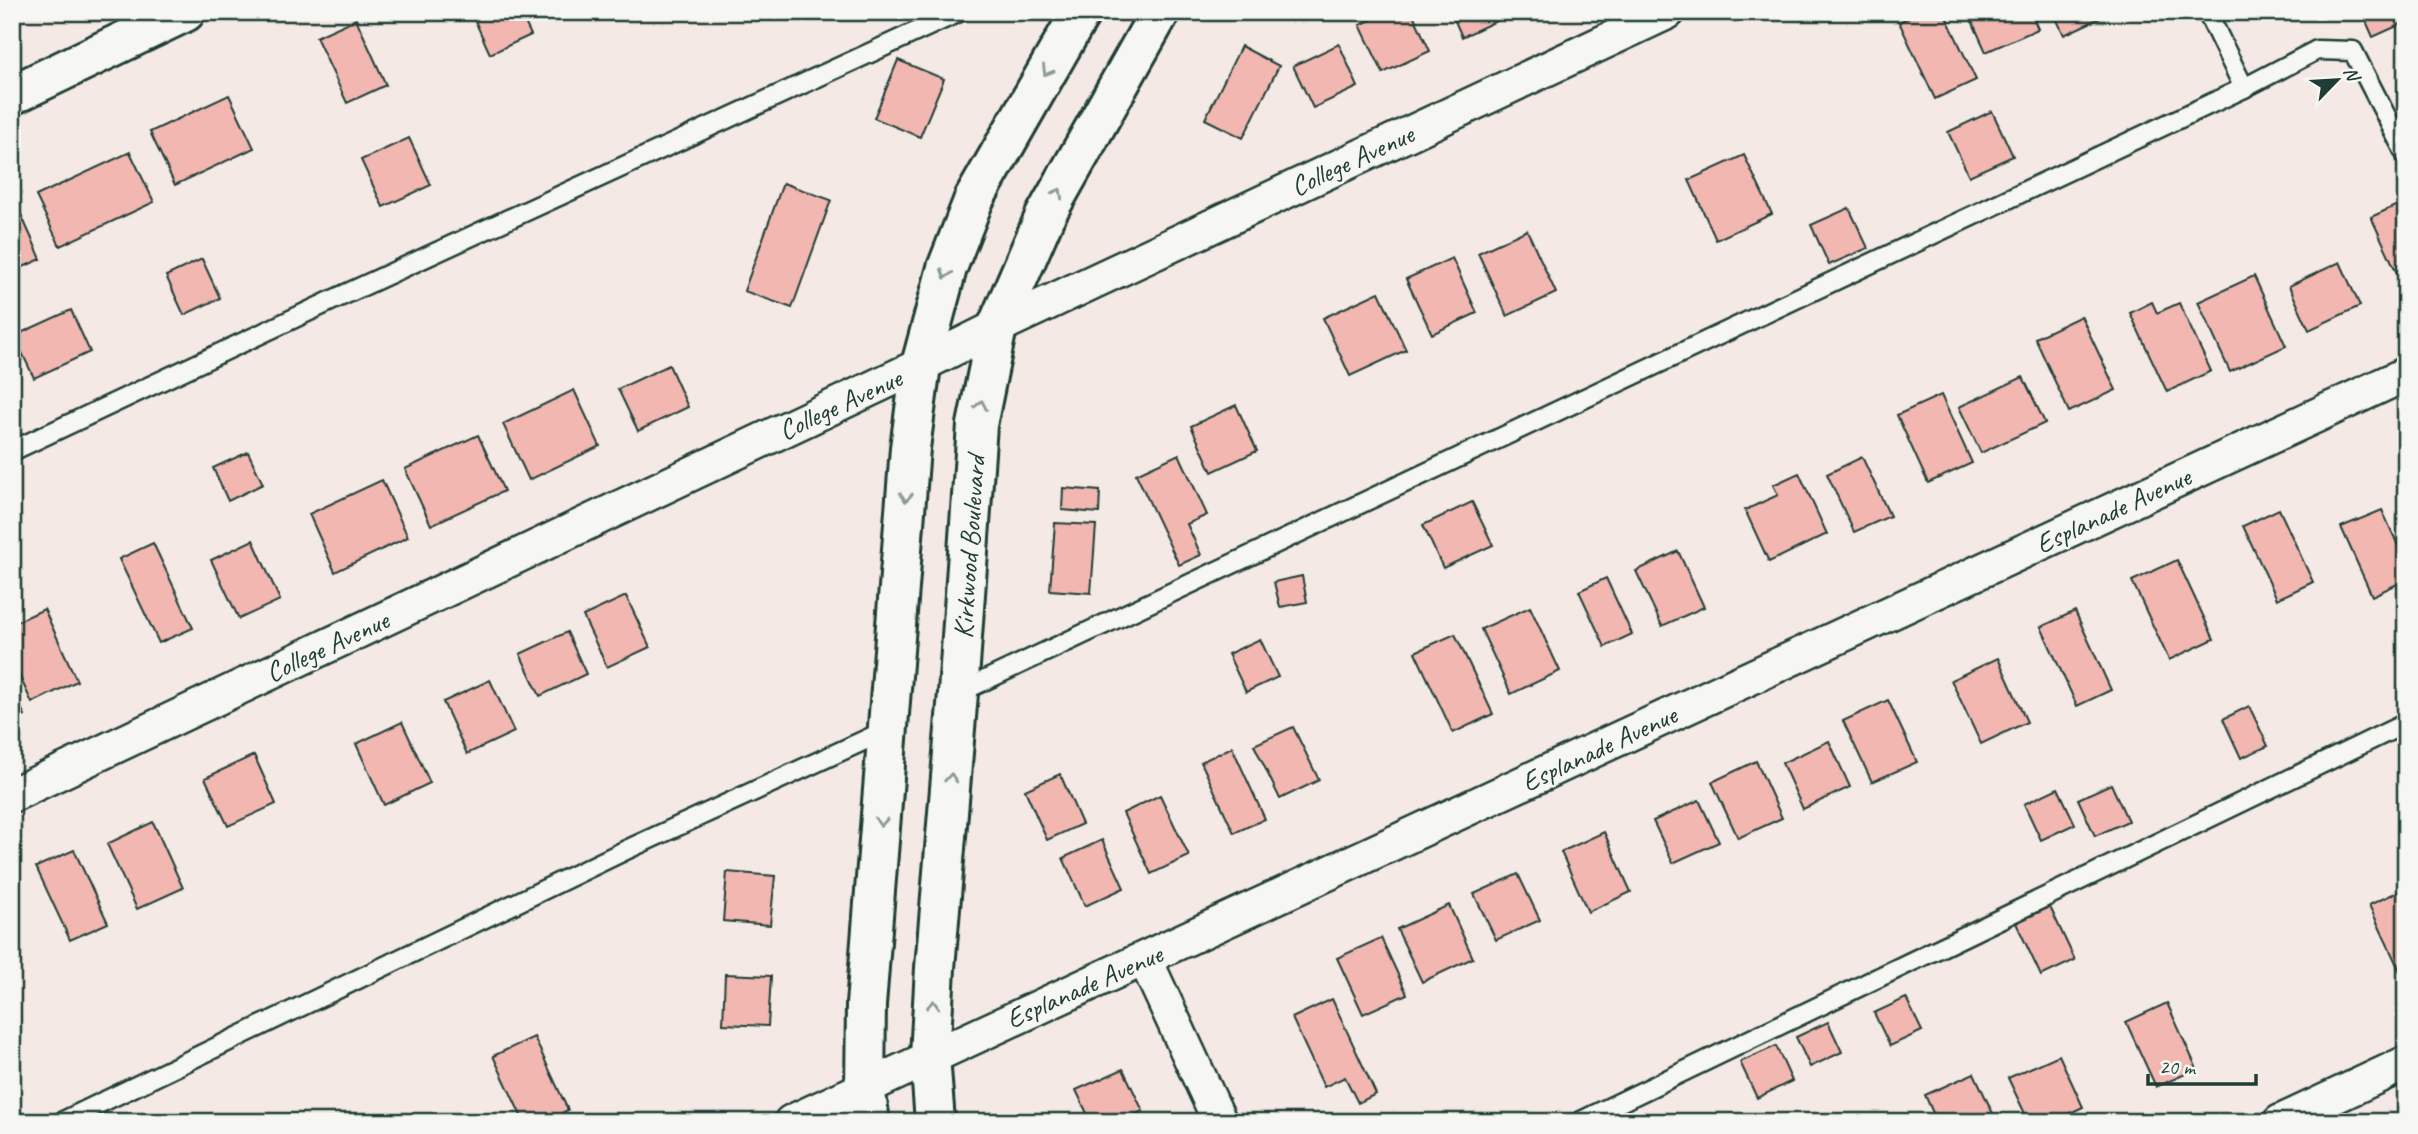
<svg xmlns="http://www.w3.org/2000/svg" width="2418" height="1134" font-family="Caveat,sans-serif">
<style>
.building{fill:#f2b7b1;stroke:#1f3d34;stroke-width:2}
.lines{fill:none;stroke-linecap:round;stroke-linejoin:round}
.lane-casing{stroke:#1f3d34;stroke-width:23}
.street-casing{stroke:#1f3d34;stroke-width:38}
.secondary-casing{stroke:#1f3d34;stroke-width:44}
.lane{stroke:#f6f6f2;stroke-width:18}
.street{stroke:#f6f6f2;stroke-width:33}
.secondary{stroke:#f6f6f2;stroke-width:38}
.oneway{stroke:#8a9a93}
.labels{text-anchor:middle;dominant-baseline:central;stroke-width:5;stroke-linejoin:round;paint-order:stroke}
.street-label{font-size:28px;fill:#1f3d34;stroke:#f6f6f2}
</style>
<rect width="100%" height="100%" fill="#f5e9e5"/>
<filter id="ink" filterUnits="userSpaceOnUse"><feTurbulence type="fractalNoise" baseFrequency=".0143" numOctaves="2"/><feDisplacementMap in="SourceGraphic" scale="14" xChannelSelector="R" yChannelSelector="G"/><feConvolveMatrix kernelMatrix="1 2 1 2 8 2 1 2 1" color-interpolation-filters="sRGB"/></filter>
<g filter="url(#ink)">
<g class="building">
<path d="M12,12h16l-16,8z"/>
<path d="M471,12h49l11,23 -41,19z"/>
<path d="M1387,12h25l18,39 -47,22 -23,-48z"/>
<path d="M1451,12h56l2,3 -47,22z"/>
<path d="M1919,12h25l32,68 -41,19 -36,-77z"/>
<path d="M1968,12h63l7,17 -52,23z"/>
<path d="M2053,12h60l-49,23z"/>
<path d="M2362,12h44v10l-33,15z"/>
<path d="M356,19l30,66 -39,18 -31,-66z"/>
<path d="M1339,44l19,43 -45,21 -20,-42z"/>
<path d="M1241,46l38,20 -36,72 -38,-19z"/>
<path d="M898,60l46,19 -24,58 -46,-19z"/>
<path d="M229,95l25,53 -79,37 -25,-53z"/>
<path d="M1992,111l21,45 -44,20 -21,-44z"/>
<path d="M409,138l22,47 -48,22 -22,-47z"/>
<path d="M130,152l24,50 -94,44 -24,-50z"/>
<path d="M1744,155l28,59 -56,26 -27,-60z"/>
<path d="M783,183l48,17 -39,108 -48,-17z"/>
<path d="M2406,201v84l-3,1 -32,-69z"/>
<path d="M1849,208l19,40 -39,17 -18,-40z"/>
<path d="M19,210l22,49 -29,13v-59z"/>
<path d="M1527,230l29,63 -49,23 -29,-63z"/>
<path d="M1452,258l25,55 -45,21 -26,-55z"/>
<path d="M202,259l18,39 -36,17 -18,-39z"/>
<path d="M2340,262l20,44 -51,24 -20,-44z"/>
<path d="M2254,276l32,70 -56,26 -32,-70z"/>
<path d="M1379,292l27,58 -56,26 -27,-58z"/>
<path d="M2152,302l5,11 22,-10 32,68 -44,21 -37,-79z"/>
<path d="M71,310l19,42 -56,26 -20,-42z"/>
<path d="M2081,316l35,74 -47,22 -34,-74z"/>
<path d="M669,365l19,42 -50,24 -20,-42z"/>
<path d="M2023,377l22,46 -64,30 -22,-46z"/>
<path d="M574,390l26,56 -71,34 -26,-56z"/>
<path d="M1941,395l31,68 -44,20 -31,-68z"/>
<path d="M1236,405l21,46 -45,21 -21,-46z"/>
<path d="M478,435l26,56 -73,34 -26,-56z"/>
<path d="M248,452l15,32 -35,17 -15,-33z"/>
<path d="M1179,454l28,61 -20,9 14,31 -22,10 -43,-91z"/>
<path d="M1862,457l28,59 -36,16 -27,-58z"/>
<path d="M1799,473l28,61 -58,28 -24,-52 33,-15 -5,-10z"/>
<path d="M382,480l26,57 -73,35 -26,-58z"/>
<path d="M1063,488l37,3 -1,22 -37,-3z"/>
<path d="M1472,502l21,43 -50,23 -20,-43z"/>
<path d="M2279,509l34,73 -36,17 -34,-73z"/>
<path d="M2382,510l24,53v17l-34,16 -31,-69z"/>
<path d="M1055,523l41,2 -5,68 -41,-3z"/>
<path d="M253,540l27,60 -41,19 -28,-59z"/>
<path d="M153,543l40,85 -34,15 -40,-84z"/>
<path d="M1678,551l26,56 -42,19 -26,-55z"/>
<path d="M2177,560l37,79 -45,21 -37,-79z"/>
<path d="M1302,576l5,26 -27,5 -6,-25z"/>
<path d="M1606,578l26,56 -27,13 -26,-56z"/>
<path d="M626,596l24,51 -43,20 -24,-51z"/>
<path d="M1530,607l30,64 -49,23 -30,-65z"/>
<path d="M44,609l33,72 -45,22 -20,-43v-36z"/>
<path d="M2075,611l36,79 -34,16 -36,-79z"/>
<path d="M567,632l19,42 -46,22 -20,-42z"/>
<path d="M1455,634l38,80 -40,19 -38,-81z"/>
<path d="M1260,639l18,38 -32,15 -18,-38z"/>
<path d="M1998,658l29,64 -46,22 -30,-64z"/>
<path d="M490,680l24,52 -47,22 -24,-52z"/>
<path d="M12,689l13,27 -13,6z"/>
<path d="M1888,700l29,62 -45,20 -29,-61z"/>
<path d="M2249,706l19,40 -27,12 -18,-39z"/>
<path d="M402,722l28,61 -46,22 -28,-61z"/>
<path d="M1293,727l26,53 -39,19 -26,-54z"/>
<path d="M1829,741l21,46 -47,22 -21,-46z"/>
<path d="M1232,747l33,72 -31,14 -33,-71z"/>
<path d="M254,755l22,49 -48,22 -23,-48z"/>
<path d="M1756,761l26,57 -44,20 -26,-56z"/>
<path d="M1060,774l22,50 -35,16 -22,-50z"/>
<path d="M2111,784l17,37 -33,15 -17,-37z"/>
<path d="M2058,788l17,36 -34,16 -17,-36z"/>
<path d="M1160,795l29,61 -38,18 -28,-61z"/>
<path d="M1699,800l20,42 -46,21 -20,-42z"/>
<path d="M153,822l30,66 -46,21 -30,-65z"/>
<path d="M1604,832l27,60 -43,20 -27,-60z"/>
<path d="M1102,840l22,48 -39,18 -22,-48z"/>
<path d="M74,850l34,73 -38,17 -34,-73z"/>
<path d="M727,872l48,4 -5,49 -47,-4z"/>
<path d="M1518,874l22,46 -44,20 -22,-46z"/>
<path d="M2404,889l2,3 -1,90 -36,-77z"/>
<path d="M1449,905l24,53 -51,24 -25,-53z"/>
<path d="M2050,907l25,53 -34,16 -25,-53z"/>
<path d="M1381,938l26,56 -44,20 -26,-56z"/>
<path d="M725,974l46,2 -3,50 -45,-2z"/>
<path d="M1906,998l16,33 -32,15 -16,-33z"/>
<path d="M1332,999l44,95 -18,9 -13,-26 -21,10 -32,-69z"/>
<path d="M2167,1003l30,66 -41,18 -30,-65z"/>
<path d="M1828,1022l14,30 -32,15 -14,-30z"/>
<path d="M534,1037l34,73 -24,12h-20l-31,-66z"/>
<path d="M1776,1046l16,35 -35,17 -17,-36z"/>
<path d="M2059,1055l24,52 -32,15h-22l-21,-44z"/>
<path d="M1123,1069l20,42 -24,11h-28l-15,-32z"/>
<path d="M1974,1073l23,49h-60l-12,-27z"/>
<path d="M1040,1114l4,8h-22z"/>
</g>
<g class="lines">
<g class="lane-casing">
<g id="lane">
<path d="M2244,88l73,-38 36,1 53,104"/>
<path d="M12,451l325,-153 622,-286"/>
<path d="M958,693l1286,-605 -37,-76"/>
<path d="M61,1122l565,-272 263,-121"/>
<path d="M1579,1122l827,-399"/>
</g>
</g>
<g class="street-casing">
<g id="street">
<path d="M12,795l909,-430 76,-38 671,-315"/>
<path d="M1145,959l75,163"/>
<path d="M791,1122l1615,-748"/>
<path d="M2280,1122l126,-59"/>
</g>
</g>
<g class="secondary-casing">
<g id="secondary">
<path d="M12,95l173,-83"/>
<path d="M870,1122l-5,-35 1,-82 44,-557 11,-83 26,-97 27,-69 107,-187"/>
<path d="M935,1122l-5,-66 5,-88 23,-275 19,-268 20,-98 48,-111 115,-204"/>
</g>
</g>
<use href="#lane" class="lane"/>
<use href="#street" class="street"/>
<use href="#secondary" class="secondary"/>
</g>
<defs><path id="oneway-chevron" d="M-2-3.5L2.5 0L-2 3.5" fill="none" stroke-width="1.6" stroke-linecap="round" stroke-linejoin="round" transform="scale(1.75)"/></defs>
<g class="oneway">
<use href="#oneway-chevron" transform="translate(1047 71) rotate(121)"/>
<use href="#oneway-chevron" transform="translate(1058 193) rotate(-61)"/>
<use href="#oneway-chevron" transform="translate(946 274) rotate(107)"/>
<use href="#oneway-chevron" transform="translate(981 405) rotate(-79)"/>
<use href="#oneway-chevron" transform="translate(906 497) rotate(94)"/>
<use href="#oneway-chevron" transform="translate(951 778) rotate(-85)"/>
<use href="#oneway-chevron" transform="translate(881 822) rotate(95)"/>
<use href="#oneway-chevron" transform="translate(933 1005) rotate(-87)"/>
</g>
</g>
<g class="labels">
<g class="street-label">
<text transform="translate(1352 160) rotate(-25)">College Avenue</text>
<text transform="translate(840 404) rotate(-25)">College Avenue</text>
<text transform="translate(2113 510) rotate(-25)">Esplanade Avenue</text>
<text transform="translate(969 547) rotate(-86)">Kirkwood Boulevard</text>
<text transform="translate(327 646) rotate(-25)">College Avenue</text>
<text transform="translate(1599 748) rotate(-25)">Esplanade Avenue</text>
<text transform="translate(1084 986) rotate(-24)">Esplanade Avenue</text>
</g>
</g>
<rect width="2418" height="1134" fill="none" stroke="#f6f6f2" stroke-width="42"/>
<rect x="21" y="21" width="2376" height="1092" fill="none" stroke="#1f3d34" stroke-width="2.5" filter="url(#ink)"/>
<g transform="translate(2337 80) rotate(65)" stroke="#f6f6f2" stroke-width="5" paint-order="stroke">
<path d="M0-5L12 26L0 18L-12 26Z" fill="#1f3d34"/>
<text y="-10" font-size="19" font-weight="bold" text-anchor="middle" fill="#1f3d34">N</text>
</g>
<path d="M2148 1074v10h108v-10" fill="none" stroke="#1f3d34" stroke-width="3.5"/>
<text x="2159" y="1074" font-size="21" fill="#1f3d34" stroke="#f6f6f2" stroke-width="5" paint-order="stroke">20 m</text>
</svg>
